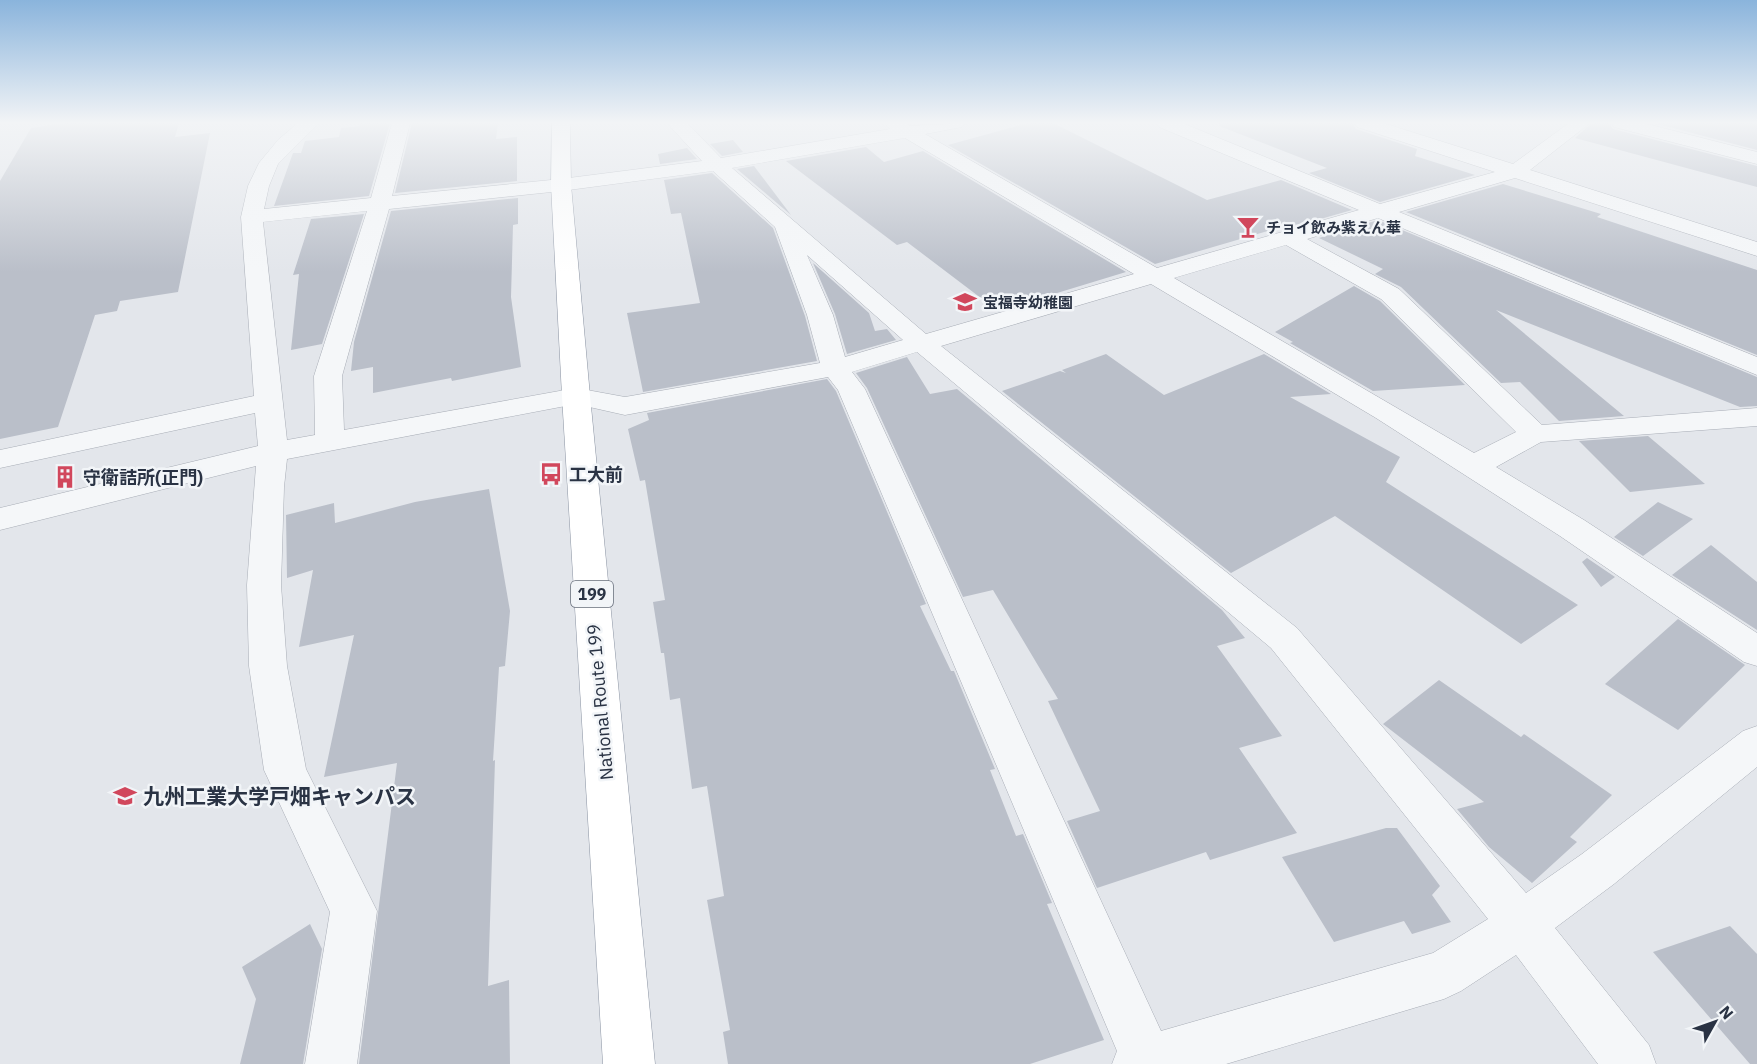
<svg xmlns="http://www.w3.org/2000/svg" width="1757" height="1064" font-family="'IBM Plex Sans','Noto Sans JP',sans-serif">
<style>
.building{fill:#babfc9}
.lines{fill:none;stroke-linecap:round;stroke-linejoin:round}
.minor-casing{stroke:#a8adb6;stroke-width:1}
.highway-casing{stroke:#8a93a2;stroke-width:1}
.minor{fill:#f5f7f9;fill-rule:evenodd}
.highway{fill:#fff;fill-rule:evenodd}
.labels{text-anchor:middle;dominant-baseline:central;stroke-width:5;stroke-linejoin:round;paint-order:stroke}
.far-poi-label{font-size:15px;font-weight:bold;fill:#2a3344;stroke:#f2f5f8;text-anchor:start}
.shield{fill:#f2f5f8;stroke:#666d7a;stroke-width:1.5}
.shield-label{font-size:16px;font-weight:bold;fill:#2a3344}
.poi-label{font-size:18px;font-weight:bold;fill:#2a3344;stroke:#f2f5f8;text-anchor:start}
.street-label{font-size:18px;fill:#2a3344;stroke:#f2f5f8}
.near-poi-label{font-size:21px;font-weight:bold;fill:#2a3344;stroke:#f2f5f8;text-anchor:start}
</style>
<rect width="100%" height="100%" fill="#e3e6eb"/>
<g class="building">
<path d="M65,123h114l-4,14 35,-4 -32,159 -58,9 -3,10 -22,4 -37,112 -58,12v-258l31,-53z"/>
<path d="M360,123h30l-21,73 -95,10 19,-53h8l4,-12 34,-4 2,-9 19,-2z"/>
<path d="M412,123h86l-2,16 21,-2v44l-122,12z"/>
<path d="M1028,123h25l154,77 74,-20 71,30 -56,16 -4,-2 -137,40 -207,-119z"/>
<path d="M1219,123h133l4,6 61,20 -2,7 60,19 -95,27 -71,-29 18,-5 -108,-42z"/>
<path d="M1592,123h17l4,6 144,37v21l-182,-49z"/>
<path d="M1654,123h103v27z"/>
<path d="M733,140l10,12 -21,4 -12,-12z"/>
<path d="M866,147l18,15 39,-11 203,121 -128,39 -91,-69 -10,3 -111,-84z"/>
<path d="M687,148l10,11 -37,5 -2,-10z"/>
<path d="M754,166l37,49 -54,-46z"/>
<path d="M712,173l61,55 32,88 12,45 -174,31 -16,-79 73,-10 -19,-90 -10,1 -7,-34z"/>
<path d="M1503,184l98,30 -4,3 160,53v85l-351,-143z"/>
<path d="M518,198v26l-5,1 -2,72 10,70 -69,14 -1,-3 -78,15v-26l-22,4 3,-29 37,-131z"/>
<path d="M364,214l-42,130 -31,6 8,-76 -6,1 18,-56z"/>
<path d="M1378,220l379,157v29l-17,1 -244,-97 128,106 -65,5 -39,-39 -19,1 -100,-96 -26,-13 8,-5 -64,-31z"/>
<path d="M813,263l56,50 6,18 12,-2 9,11 -49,14 -12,-40z"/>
<path d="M1354,286l26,15 85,84 -92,6 -83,-48 3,-1 -18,-10z"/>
<path d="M1106,354l58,41 100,-41 67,40 -41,3 110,60 -14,25 192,123 -57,39 -186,-128 -104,57 -229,-182 58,-20 6,2 -4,-3z"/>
<path d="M907,357l23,37 27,-5 265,221 23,28 -28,8 65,90 -43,12 58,85 -87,27 -4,-8 -109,36 -30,-67 33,-10 -52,-110 10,-2 -65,-109 -30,7 -96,-209 -11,-15z"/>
<path d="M827,379l9,12 90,213 -6,2 31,65h3l41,98 -5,1 26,66 7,-2 29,69 -5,1 57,136 -74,24h-302l-5,-32 7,-2 -23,-130 17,-4 -17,-110 -15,3 -12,-91 -10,2 -6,-47h-3l-8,-51 12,-2 -20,-120 -5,1 -12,-52 21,-9 -2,-7z"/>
<path d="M1648,436l57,48 -75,8 -51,-51z"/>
<path d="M489,489l21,122 -5,55 -6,1 -6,94 2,-1 -7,226 21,-6 1,84h-151l38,-301 -73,14 30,-142 -55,12 14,-77 -26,8 -1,-63 48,-12 1,20 80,-21z"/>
<path d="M1658,502l35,17 -50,37 -29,-19z"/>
<path d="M1711,545l46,37v48l-85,-55z"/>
<path d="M1587,558l28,19 -14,10 -19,-25z"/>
<path d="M1678,619l67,46 -67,65 -73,-46z"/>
<path d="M1439,680l82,57 3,-3 88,61 -42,42 7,5 -45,41 -43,-36 -32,-38 27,-7 -101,-78z"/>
<path d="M1386,828h11l43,58 -8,9 19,27 -39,12 -8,-13 -70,21 -52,-85z"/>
<path d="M310,924l12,25 -19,115h-63l16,-65 -14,-32z"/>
<path d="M1730,926l27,28v110h-7l-97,-112z"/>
</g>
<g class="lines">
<g class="minor-casing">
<g id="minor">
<path d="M298,123h21l-41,41 -9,22 -5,23 107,-11 21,-75h18l-18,73 169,-17 141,-18 -35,-38h20l34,35 169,-29 -6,-6h23l3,3 55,-3 -3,4 -37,7 232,134 202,-58 -200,-83 -3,-4h26l198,81 115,-32 -138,-45 -3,-4h29l130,41 56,-41h21l-60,47 227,72v14l-242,-78 -116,34 358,145v18l-379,-157 -71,21 92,50 143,136 215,-17v18l-216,16 -45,25 88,53 173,113v33l-13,-4 -184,-126 -184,-118 -225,-134 -210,62 356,282 229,265 56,-39 161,-123 14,-5v41l-143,117 -59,44 94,117 7,19h-58l-82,-109 -55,36 -17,8 -218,65h-114l5,-13 -279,-661 -10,-13 -203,38 -49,-11 -289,55 -3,28 -3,98 6,81 19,103 71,142 -20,153h-52l25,-152 -66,-142 -15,-104 -2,-81 9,-119 -256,64v-22l258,-62 -3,-33 -255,55v-18l254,-54 -13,-179 7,-31 11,-23 19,-23zM905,138l229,136 -208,60 -194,-166zM713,171l62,56 32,88 13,48 -195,34 -49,-9 -232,42 -2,-54 47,-167 172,-18zM367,211l-53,165 1,59 -28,5 -24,-218zM1286,245l95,54 135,133 -42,21 -300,-175zM807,255l96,85 -58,17 -12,-42zM917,352l354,296 217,271 -55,34 -272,78 -296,-642 -13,-17z"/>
<path d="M1611,123h32l114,29v12l-143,-37z"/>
</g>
</g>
<g class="highway-casing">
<path id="highway" d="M552,123h18l1,62 19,211 65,668h-52l-41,-668 -11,-211z"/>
</g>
<use href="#minor" class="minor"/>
<use href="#highway" class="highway"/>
</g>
<linearGradient id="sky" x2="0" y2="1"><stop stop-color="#8ab4dc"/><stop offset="0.45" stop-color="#f2f4f6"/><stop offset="1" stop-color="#f2f4f6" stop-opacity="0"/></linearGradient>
<rect width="1757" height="272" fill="url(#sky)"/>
<defs>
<g id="bar-bare" transform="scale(1.8)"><path d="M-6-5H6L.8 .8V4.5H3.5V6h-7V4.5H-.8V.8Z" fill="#d1475c" stroke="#f2f5f8" stroke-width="2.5" paint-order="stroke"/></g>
<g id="school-bare" transform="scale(1.8)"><path d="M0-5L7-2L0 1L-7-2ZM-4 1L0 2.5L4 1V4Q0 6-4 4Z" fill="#d1475c" stroke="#f2f5f8" stroke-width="2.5" paint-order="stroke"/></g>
<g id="bus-bare" transform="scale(1.8)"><path d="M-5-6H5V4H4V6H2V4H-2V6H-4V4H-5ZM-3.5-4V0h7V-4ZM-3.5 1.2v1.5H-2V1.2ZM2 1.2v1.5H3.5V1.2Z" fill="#d1475c" stroke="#f2f5f8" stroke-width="2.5" paint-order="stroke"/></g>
<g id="building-bare" transform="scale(1.8)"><path d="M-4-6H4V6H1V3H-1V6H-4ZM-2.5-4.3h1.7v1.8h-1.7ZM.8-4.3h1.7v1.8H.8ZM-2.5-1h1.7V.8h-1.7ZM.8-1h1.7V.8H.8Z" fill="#d1475c" stroke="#f2f5f8" stroke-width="2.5" paint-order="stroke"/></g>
<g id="university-bare" transform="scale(1.8)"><path d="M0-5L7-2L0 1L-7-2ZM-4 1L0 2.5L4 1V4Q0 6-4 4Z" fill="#d1475c" stroke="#f2f5f8" stroke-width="2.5" paint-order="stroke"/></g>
</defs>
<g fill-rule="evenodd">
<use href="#bar-bare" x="1248" y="227"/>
<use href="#school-bare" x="965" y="302"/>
<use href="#bus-bare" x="551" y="474"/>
<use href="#building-bare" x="65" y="477"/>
<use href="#university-bare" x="125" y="796"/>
</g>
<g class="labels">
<g class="far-poi-label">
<text x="1266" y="227">チョイ飲み紫えん華</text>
<text x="983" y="302">宝福寺幼稚園</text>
</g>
<rect class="shield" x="571" y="581" width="42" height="26" rx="4.5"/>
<g class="shield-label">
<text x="592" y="594">199</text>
</g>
<g class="poi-label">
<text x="569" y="474">工大前</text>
<text x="83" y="477">守衛詰所(正門)</text>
</g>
<g class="street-label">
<text transform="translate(600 702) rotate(-95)">National Route 199</text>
</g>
<g class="near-poi-label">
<text x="143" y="796">九州工業大学戸畑キャンパス</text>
</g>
</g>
<g transform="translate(1715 1022) rotate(50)" stroke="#f2f5f8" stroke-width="4.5" paint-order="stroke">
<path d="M0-4.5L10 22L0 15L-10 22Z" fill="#2a3344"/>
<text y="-9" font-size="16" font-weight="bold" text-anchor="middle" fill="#2a3344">N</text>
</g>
</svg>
